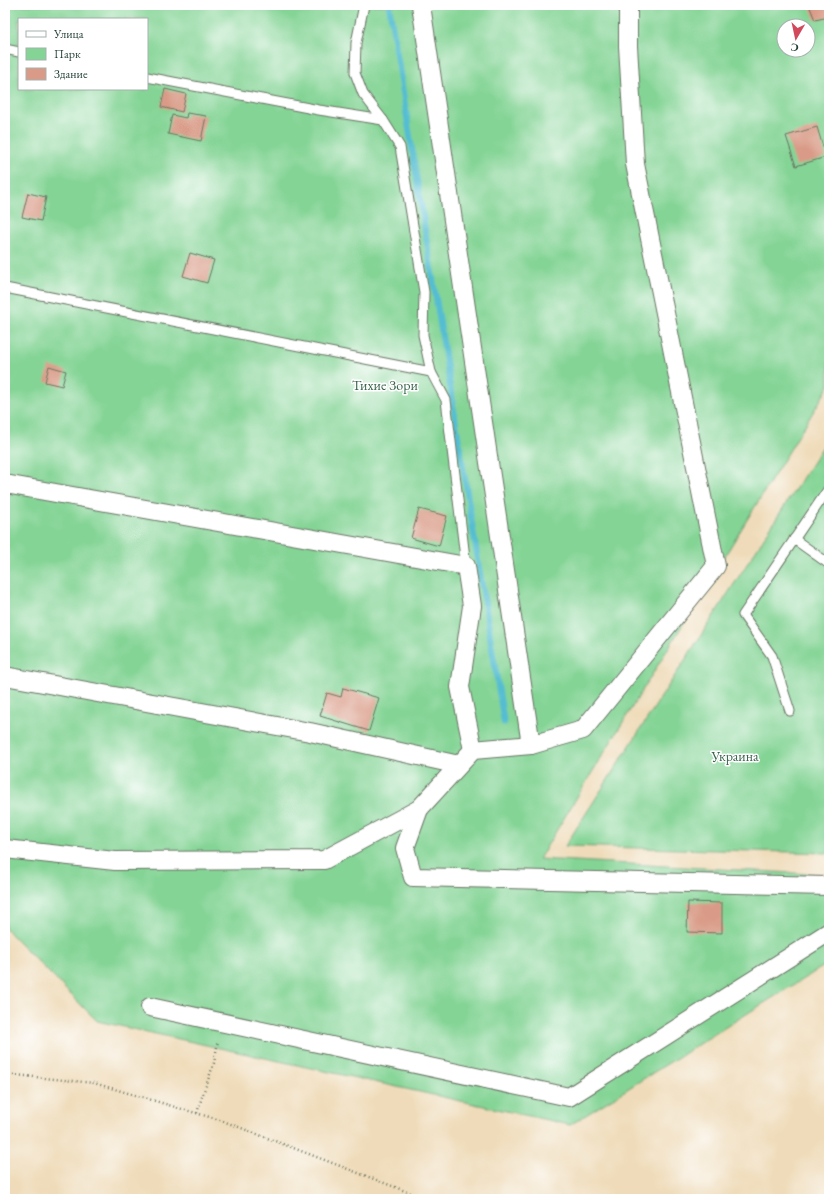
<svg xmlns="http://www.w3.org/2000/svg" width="834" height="1204" font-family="'EB Garamond',serif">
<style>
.green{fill:#84d495;stroke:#528864;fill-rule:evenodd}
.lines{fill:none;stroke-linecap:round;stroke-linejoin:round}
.stream{stroke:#55bdd2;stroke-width:6}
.building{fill:#d99b87}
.lane-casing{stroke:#687463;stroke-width:11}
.street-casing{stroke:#687463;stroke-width:20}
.path{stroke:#687463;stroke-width:2.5;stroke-dasharray:1 3;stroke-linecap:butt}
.lane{stroke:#fff;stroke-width:9}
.street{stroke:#fff;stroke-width:18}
.labels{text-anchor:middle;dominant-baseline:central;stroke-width:3;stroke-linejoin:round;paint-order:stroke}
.park-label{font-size:14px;fill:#38634c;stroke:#fff}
</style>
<rect width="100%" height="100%" fill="#fff"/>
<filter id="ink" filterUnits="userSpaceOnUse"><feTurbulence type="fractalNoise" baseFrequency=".025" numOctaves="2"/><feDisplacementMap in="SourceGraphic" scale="8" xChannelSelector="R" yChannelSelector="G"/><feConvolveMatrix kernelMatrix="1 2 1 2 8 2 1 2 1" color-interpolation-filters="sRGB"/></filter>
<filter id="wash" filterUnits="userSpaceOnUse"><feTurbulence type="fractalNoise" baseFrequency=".012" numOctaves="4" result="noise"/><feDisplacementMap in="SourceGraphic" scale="16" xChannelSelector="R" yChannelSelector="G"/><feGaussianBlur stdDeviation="0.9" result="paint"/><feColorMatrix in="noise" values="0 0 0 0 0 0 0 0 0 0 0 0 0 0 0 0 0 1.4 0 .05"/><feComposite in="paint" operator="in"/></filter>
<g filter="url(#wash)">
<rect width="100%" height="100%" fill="#efdbb9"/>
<g class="green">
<path d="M5,5h824v381l-290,473 290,16v88l-73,45 -186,117 -473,-104 -92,-93zM19,19h128v70h-128zM784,26h24v24h-24z"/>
<path d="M829,437v416l-264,-7z"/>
</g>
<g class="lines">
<path class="stream" d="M389,5l115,718"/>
</g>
<g id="blocks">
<g class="building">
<path d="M809,5h20v12l-14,3z"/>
<path d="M165,89l21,5 -4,18 -21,-5z"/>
<path d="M187,113l19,3 -5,25 -33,-7 4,-19 14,3z"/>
<path d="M817,127l9,30 -30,9 -10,-30z"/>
<path d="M28,193l18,4 -5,24 -19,-4z"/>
<path d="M190,253l24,7 -7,23 -24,-7z"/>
<path d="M49,366l17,5 -4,15 -17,-4z"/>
<path d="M419,509l28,7 -8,30 -28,-8z"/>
<path d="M343,688l36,10 -10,33 -49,-15 7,-23 14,4z"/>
<path d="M688,902l34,1v30l-35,-1z"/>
</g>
</g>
</g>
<g filter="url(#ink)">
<use href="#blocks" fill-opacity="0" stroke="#687463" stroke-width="1"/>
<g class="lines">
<g class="lane-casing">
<g id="lane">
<path d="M364,5l-8,38 -1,30 8,21 20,26"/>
<path d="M5,49l14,3"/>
<path d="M147,77l172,33 64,10 17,27 24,145 -1,43 8,37"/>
<path d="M5,288l426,84 15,28 20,166"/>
<path d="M794,539l35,25"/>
<path d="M790,711l-18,-55 -29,-41 86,-127"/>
</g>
</g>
<g class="street-casing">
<g id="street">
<path d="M421,5l110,740 52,-15 133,-164 -81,-402 -7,-118v-41"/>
<path d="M5,484l461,82 6,40 -12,81 13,63"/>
<path d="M5,676l305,56 149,33"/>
<path d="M419,809l-14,39 8,29 416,9"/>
<path d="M5,849l110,12 209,-1 95,-51 54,-59 58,-5"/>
<path d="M150,1007l419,90 260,-165"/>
</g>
</g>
<g class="path">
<path d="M5,1074l89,9 129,38 203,78"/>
<path d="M197,1113l5,-16 12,-34 4,-22"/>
</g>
<use href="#lane" class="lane"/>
<use href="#street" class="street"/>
</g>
</g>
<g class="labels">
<g class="park-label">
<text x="385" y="385">Тихие Зори</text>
<text x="735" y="756">Украина</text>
</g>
</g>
<rect width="834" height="1204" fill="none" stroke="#fff" stroke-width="20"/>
<rect x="18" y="18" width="130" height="72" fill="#ffffff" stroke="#a5b1ae"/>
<rect x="26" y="31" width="20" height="6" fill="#ffffff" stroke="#a5b1ae"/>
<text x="54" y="38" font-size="12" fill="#1f3d34">Улица</text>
<rect x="26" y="48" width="20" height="12" fill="#84d495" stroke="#a5b1ae"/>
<text x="54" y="58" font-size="12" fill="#1f3d34">Парк</text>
<rect x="26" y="68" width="20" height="12" fill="#d99b87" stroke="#a5b1ae"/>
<text x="54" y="78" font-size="12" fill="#1f3d34">Здание</text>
<g transform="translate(796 38) rotate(189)"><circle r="19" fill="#ffffff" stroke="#a5b1ae"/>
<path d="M0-3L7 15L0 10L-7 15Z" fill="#d1495b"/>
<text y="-6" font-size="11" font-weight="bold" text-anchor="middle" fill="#1f3d34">С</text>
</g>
</svg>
